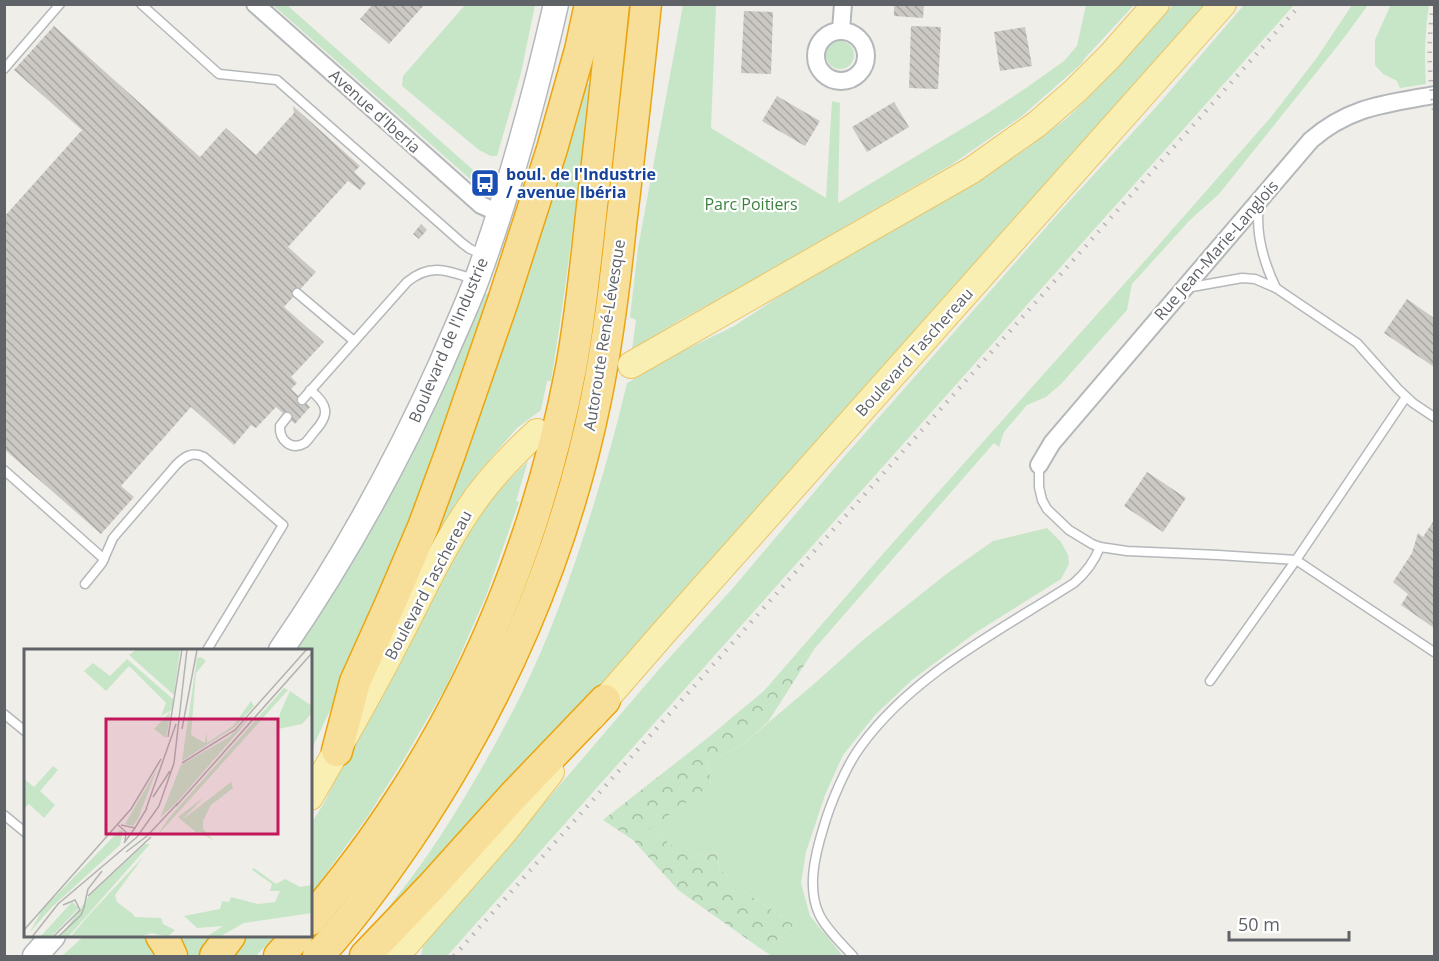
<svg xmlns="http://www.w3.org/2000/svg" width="1439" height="961" font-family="'Open Sans',sans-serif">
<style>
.green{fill:#c7e6c7}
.forest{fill:url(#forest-crowns)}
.building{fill:url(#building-back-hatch)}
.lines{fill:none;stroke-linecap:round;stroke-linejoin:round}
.lane-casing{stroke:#b5b8bb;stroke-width:11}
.street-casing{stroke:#b5b8bb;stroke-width:20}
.secondary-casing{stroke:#b4b7bb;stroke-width:27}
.primary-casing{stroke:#e9c568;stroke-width:28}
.highway-casing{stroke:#eaa50f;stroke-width:33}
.lane{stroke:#fff;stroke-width:8}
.street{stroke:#fff;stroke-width:16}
.secondary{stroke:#fff;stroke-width:24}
.primary{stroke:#faefb3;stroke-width:26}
.highway{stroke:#f7df99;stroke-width:30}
.rail{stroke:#b6b7b7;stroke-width:4.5;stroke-dasharray:1.5 8;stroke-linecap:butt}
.labels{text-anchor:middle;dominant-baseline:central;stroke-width:4.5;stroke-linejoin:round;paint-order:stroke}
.street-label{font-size:16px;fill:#5f6367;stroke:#fff}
.transit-label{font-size:16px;font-weight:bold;fill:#164399;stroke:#fff;text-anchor:start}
.park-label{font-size:16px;fill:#3b823f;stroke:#fff}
.inset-road{fill:none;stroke:#b2b2b0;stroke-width:1.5}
.view{fill:#c2185b;fill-opacity:0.15;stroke:#c2185b;stroke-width:3}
.inset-edge{fill:none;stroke:#5f6367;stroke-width:3}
</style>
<defs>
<pattern id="forest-crowns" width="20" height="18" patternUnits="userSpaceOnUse" patternTransform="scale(1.5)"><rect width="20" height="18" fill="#c7e6c7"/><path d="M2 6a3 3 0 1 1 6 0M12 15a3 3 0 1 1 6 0" fill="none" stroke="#a5bea5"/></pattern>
<pattern id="building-back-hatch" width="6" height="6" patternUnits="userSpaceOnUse" patternTransform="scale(1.5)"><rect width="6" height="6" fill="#ccc9c4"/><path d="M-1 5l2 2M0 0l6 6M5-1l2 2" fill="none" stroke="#a9a7a3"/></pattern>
</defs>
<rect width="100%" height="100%" fill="#f0eee8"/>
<g class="green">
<path d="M1391,4l38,1c-4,26 -5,52 -3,79l-26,4 -3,-7 -14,-7 -8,-9v-25z"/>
<path d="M273,5h14l194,172 3,4 -1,4 -2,2 -4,-2z"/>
<path d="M465,5h70l-14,68 -24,83h-6l-12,-6 -77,-64 1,-10z"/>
<path d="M683,5h33l-5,123 115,70 6,-97 8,2 -2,100 147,-88 41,-27 38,-27 13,-15 9,-41h48l-49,53 -4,6 -59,52 -71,49 -193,112 -78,43 -48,30 4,-30 -6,-3 8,-69z"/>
<path d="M1173,5h37l-602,674 -219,238 -4,-5c15,-20 32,-41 46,-62 33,-49 62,-100 89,-153 30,-60 52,-123 72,-187 13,-42 25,-84 35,-127l56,-32 51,-25 60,-39 178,-103 53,-34 42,-32 30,-29z"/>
<path d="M1244,5h50l-847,951h-26l2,-10 11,-14 227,-265 72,-79 110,-130 129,-146 91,-104 95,-103z"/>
<path d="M1352,5h16l-28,38 -121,151 -29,26 -58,64 -5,26 -66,74 -15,13 -19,8 -23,27 -5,15 -5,-4 -179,205 -52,44 119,-137 260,-291 129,-147 45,-58z"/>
<circle cx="840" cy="55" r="14"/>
<path d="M583,83l6,1c-10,100 -22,199 -38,297h-4l-6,29 -24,18 -39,45 -23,31 -26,49 -2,-13z"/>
<path d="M491,293l-46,137 -78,201 -56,120 -1,-101h-14l71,-113 62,-121 55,-122z"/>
<path d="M528,461l-12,40 3,1 -33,94 -39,89 -43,74 -36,57 -57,78v-70l13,-21 46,-92 93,-174 33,-44z"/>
<path d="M1047,528l14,14 7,13 1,9 -8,15 -86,54 -63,47 -37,35 -32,40 -18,40 -19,57 -5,31 9,33 33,40h-71l-8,-5 30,-26 -56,-38 -18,-18 -4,-17 -27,6 -31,-23 -25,5 78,-55 -3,-21 35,-20 71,-60 49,-44 86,-68 44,-31z"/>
<path d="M84,936h59l8,8 7,12h-96z"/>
<path d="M173,936h37l3,5 -10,15h-20z"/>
<path d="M239,936h36l-19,20h-32z"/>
</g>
<path class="forest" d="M815,648l-47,74 -25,22 -35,20 3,21 -76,54 23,-4 31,23 27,-6 4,17 18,18 56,38 -30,26 -86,-61 -45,-50 -30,-20 107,-84z"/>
<g class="building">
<path d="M373,4h52l-36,40 -29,-25z"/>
<path d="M894,4h30l-1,14 -29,-2z"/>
<path d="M744,11l29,1 -2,62 -30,-1z"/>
<path d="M54,26l146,131 26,-29 30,27 38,-42 -1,-7 67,60 -6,6 12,11 -6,7 -12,-9 -60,66 28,25 -32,35 40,35 -33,35 6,6 -6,6 19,18 -15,17 -19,-17 -20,21 -5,-3 -17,20 -43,-38 -70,79 13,11 -33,37 -97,-85v-232l78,-87 -68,-60z"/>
<path d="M911,26l30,1 -3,62 -29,-1z"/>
<path d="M1025,27l7,39 -32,5 -6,-39z"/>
<path d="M777,96l43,25 -15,25 -43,-25z"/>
<path d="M894,102l15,25 -42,25 -15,-25z"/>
<path d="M421,224l6,6 -8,9 -6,-5z"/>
<path d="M1407,299l27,19v49l-50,-34z"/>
<path d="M1147,472l39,26 -23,34 -39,-26z"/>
<path d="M1434,520v108l-33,-23 7,-11 -15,-12 19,-29 6,-20 5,4z"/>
</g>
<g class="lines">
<g class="lane-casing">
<g id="lane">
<path d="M141,4l78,70 58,6 185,163 8,6 14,6"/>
<path d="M4,69l56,-65"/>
<path d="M1186,288l56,-10 13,1 21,9c-13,-27 -21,-54 -17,-84"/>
<path d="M1276,288l81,55 41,46 15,14 21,14"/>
<path d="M297,293l57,48"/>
<path d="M302,400l105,-118c24,-20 42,-11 69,-2"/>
<path d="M287,417l-7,9c-1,14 11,25 25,17 3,-3 6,-7 9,-11 16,-17 15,-27 -4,-42"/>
<path d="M1039,465v22l3,13 5,9 22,21 23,14 8,3 27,4 91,4 78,5 138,92"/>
<path d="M4,470l100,89"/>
<path d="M85,584l17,-21 11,-25 63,-73c8,-8 16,-14 28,-8l79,68 -76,125"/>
<path d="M1210,681l86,-121 110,-163"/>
<path d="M4,714l22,18"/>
<path d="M4,815l22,18"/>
<path d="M853,956c-11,-12 -27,-27 -34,-42 -12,-26 -4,-59 4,-85 7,-25 23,-63 38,-83 52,-72 140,-116 213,-163 13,-11 20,-21 26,-36"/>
</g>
</g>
<g class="street-casing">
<g id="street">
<path d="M255,4l226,201 18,8"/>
<path d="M841,30l2,-26"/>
<circle cx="841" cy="56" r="25"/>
<path d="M1039,465l13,-22 259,-303c39,-34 75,-36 123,-45"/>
</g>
</g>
<g class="secondary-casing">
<g id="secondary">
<path d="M281,650c62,-90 115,-186 160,-286 12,-29 26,-58 37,-88 32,-88 57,-180 78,-272"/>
<path d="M35,956l18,-20"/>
</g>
</g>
<g class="primary-casing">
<g id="primary">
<path d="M631,365l341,-195 65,-46 38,-33 35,-35 46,-52"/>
<path d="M593,716l12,-16 61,-70 557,-626"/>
<path d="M310,797c29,-50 58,-100 84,-151 24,-45 45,-93 74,-136 19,-29 43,-54 69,-78"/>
<path d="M396,956l108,-124 47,-60"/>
</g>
</g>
<g class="highway-casing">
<g id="highway">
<path d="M337,751l18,-69 36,-80 32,-75 27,-73 53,-153 49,-152 28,-99 10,-46"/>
<path d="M310,920c32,-38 62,-77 89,-119 86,-131 143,-280 172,-433 10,-54 15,-108 21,-162 8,-67 15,-134 22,-202"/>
<path d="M161,936l6,9 5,11"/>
<path d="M215,956l15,-20"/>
<path d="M279,956l18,-20"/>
<path d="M318,956c34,-37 63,-77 91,-118 90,-133 155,-282 187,-439 12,-58 19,-116 25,-174 9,-73 17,-147 25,-221"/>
<path d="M365,956l67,-70 81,-90 92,-96"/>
</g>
</g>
<use href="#lane" class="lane"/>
<use href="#street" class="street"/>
<use href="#secondary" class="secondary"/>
<use href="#primary" class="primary"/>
<use href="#highway" class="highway"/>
<g class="rail">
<path d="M1433,4c-5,36 -4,71 1,106"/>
<path d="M454,956l847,-952"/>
</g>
</g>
<defs>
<g id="bus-square" transform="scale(1.5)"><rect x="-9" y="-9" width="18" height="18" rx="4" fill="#1a4fb4" stroke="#fff"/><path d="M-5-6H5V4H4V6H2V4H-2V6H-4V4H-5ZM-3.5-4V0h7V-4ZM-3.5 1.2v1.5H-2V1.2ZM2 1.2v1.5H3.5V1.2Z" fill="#fff"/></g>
</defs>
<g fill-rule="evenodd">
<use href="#bus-square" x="485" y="183"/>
</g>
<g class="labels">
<g class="street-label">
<text transform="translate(375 111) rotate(42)">Avenue d'Iberia</text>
<text transform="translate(1216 250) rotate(-49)">Rue Jean-Marie-Langlois</text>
<text transform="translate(604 335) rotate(-81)">Autoroute René-Lévesque</text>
<text transform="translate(448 340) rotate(-67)">Boulevard de l'Industrie</text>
<text transform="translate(914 352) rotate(-48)">Boulevard Taschereau</text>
<text transform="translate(428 585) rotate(-62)">Boulevard Taschereau</text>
</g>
<g class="transit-label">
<text x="506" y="174">boul. de l'Industrie<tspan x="506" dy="18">/ avenue Ibéria</tspan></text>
</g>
<g class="park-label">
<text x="751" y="204">Parc Poitiers</text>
</g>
</g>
<g transform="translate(24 649)">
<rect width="288" height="288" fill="#f0eee8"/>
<path d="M113,0h43l-6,46 -45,-40zM177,8l5,4 -10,12 -5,62 14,8 2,-11v11l26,-17 18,-25 3,5 -19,21 -53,34 15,-103zM103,10l47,41 -2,10 -11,6 5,-13 -37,-37 -23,25 -22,-20 9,-8 17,13zM260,39l4,2 -131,146 11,-17zM266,42l22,15v7l-10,11 -24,5 2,-16zM233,61l-78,90 -19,18 21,-53 48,-28zM146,63l-2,16 -2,10 -12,-9zM29,117l5,4 -18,21 15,14 -11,13 -15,-14 -5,5v-30l10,8zM133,120l-19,50 -5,7 -8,-2zM207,133l2,6 -22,17 -8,16v8l11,12 -32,-21zM96,181l3,1 -3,14 -68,62 -22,25 12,-22zM121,195h5l-82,93h-8l30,-42zM120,207l-29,39 2,7 16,12 -45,2zM230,219l22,16 9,-5 15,8 12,-2v28l-68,10 -25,14h-13l17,-11 -26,2 -13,-12 36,-7 2,-8 7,1 2,-5 27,7 17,-2 5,-11h-10l2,-7 -20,-14zM48,253l7,6 -28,29h-11zM112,268l25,1 2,6 12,6 -8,7 -15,-4 -13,4h-69l8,-9z" fill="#c7e6c7"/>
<path d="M180,148l-21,22 18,11 -4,3 -19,-16zM97,263l12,2 3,5 -58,9 10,-12z" fill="#c7e6c7"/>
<path class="inset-road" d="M158,80l15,-79M144,88l14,-88M158,114l53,-33 72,-81M129,148l17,-26M152,157l136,-153M122,160l30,-85M94,176l8,7 -1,9M97,176l14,3 12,-20M100,194l11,-15M102,203l21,-16 31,-33M64,247l63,-59M60,258l4,-18 14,-18M0,281l107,-121 30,-50M8,288l26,-33 79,-67 22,-31 15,-43 13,-114M29,288l27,-27 -5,-10 -12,5M34,288l23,-22 4,-10"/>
<path class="view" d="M82,70h172v115h-172z"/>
<rect width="288" height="288" class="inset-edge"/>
</g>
<rect width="1439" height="961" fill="none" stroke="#5f6367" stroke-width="12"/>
<path d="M1229 931v9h120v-9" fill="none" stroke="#5f6367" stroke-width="3"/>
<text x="1238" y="931" font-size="18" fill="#5f6367" stroke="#ffffff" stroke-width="4.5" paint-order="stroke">50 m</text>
</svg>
